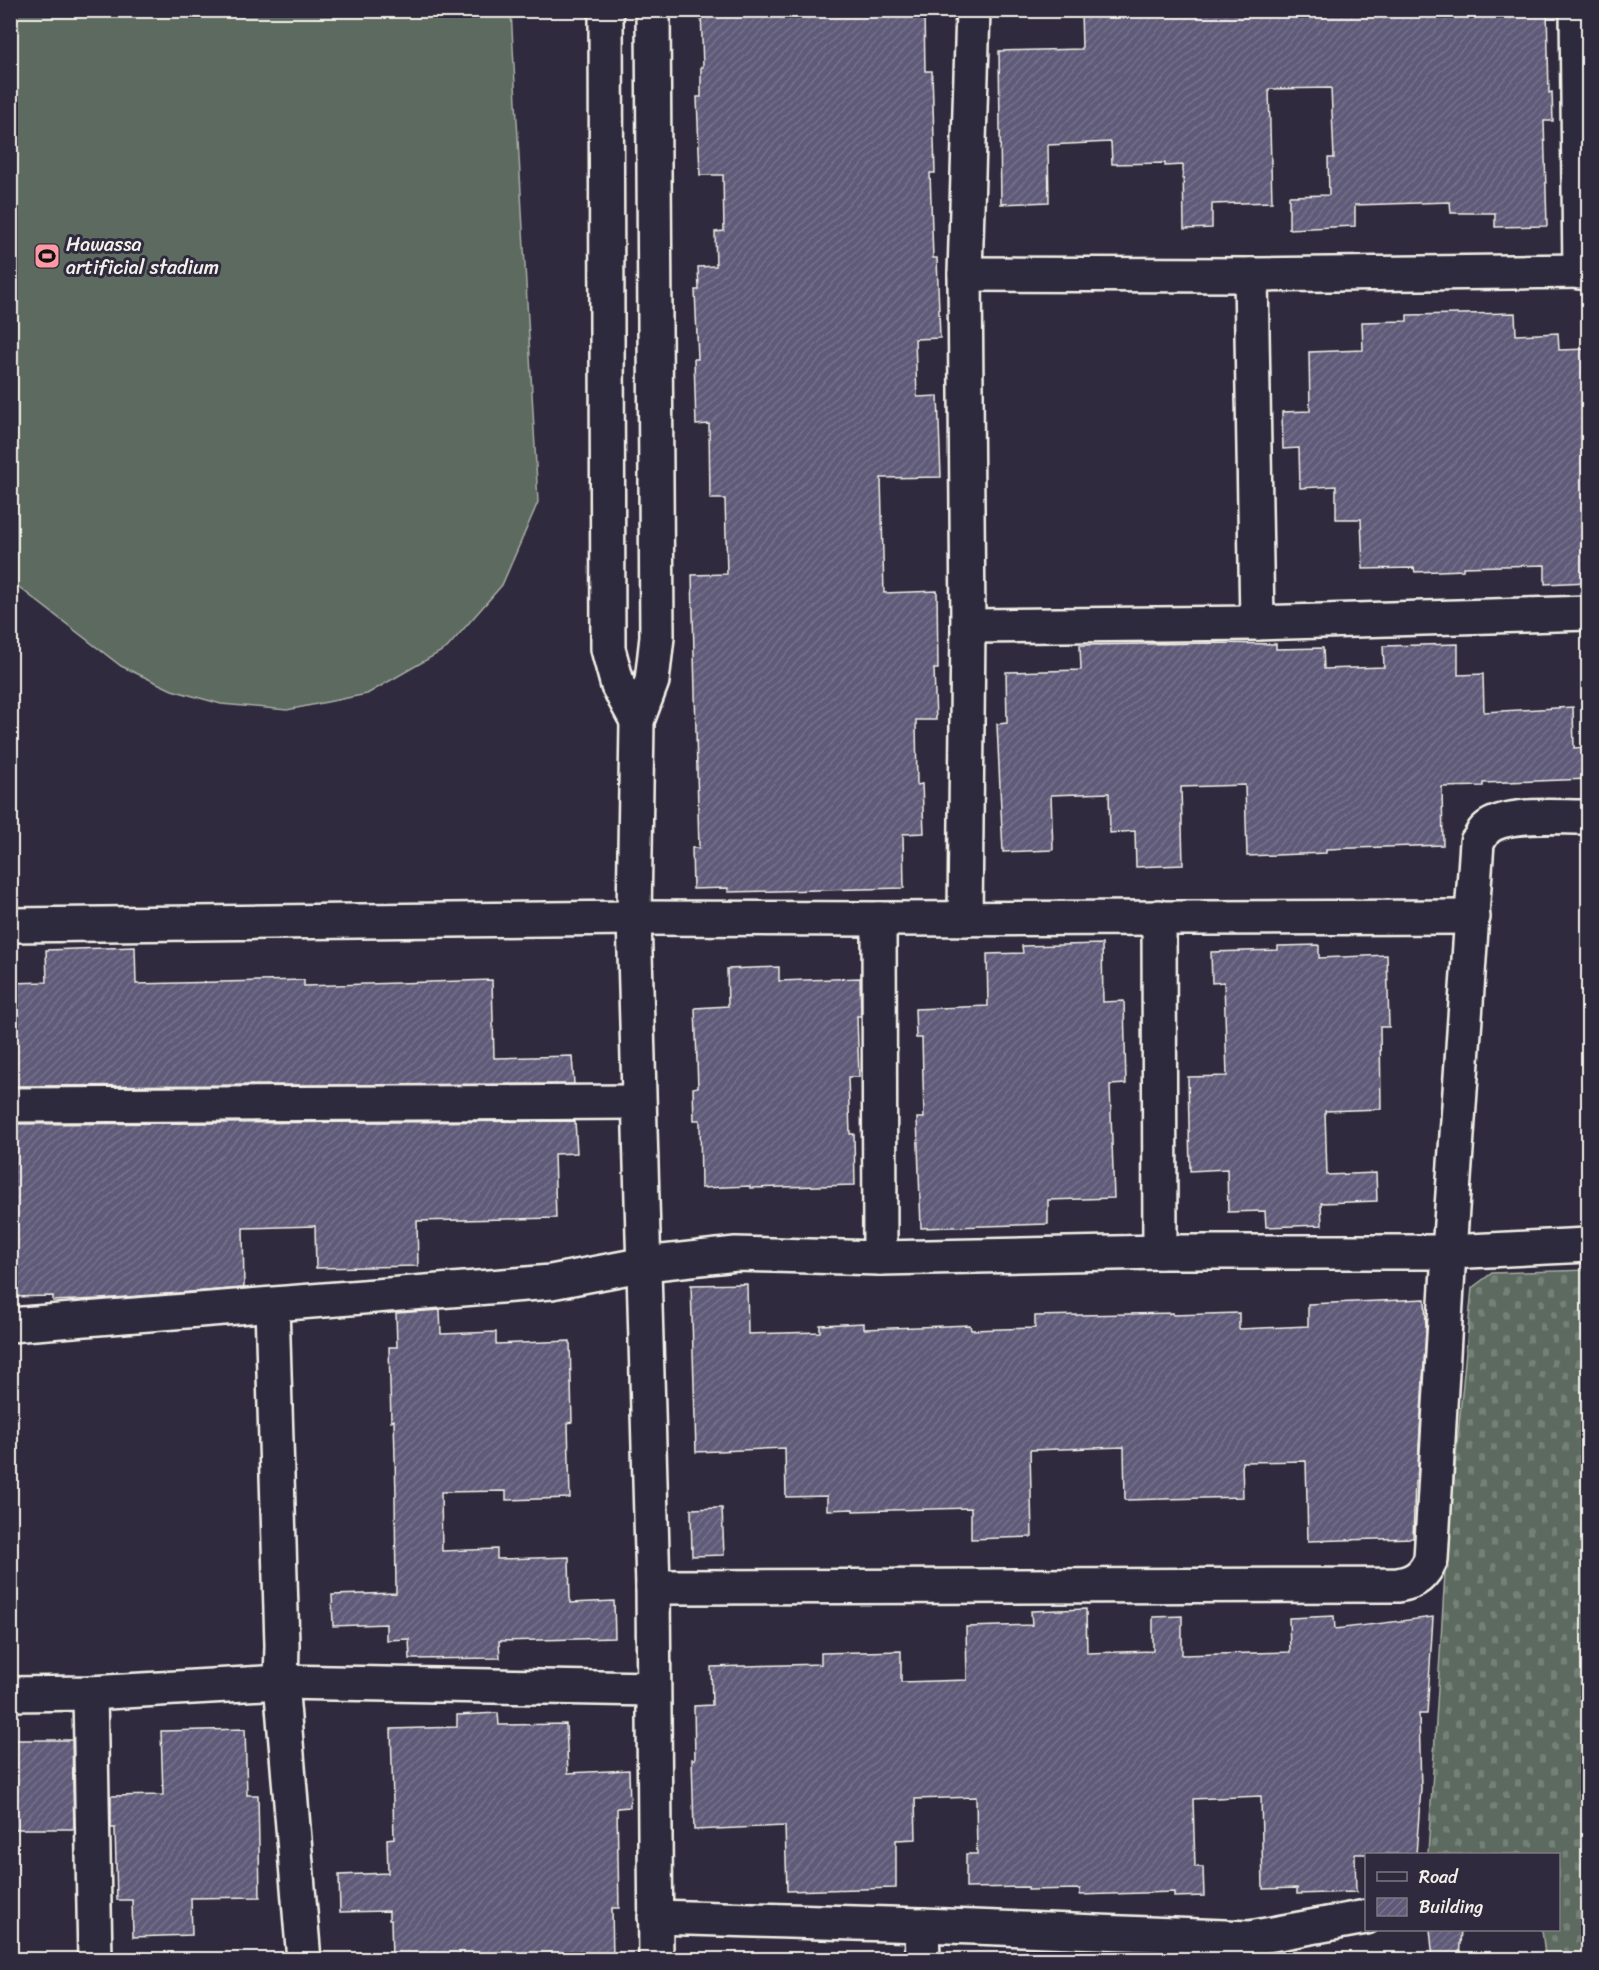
<svg xmlns="http://www.w3.org/2000/svg" width="1599" height="1970" font-family="Sriracha,sans-serif">
<style>
.cemetery{fill:url(#cemetery-stones);stroke:#a8aea4;stroke-width:1.5}
.pitch{fill:#5c6a60;stroke:#a8aea4;stroke-width:1.5}
.building{fill:url(#building-hatch);stroke:#f4f1e8;stroke-width:1.5}
.lines{fill:none;stroke-linecap:round;stroke-linejoin:round}
.minor-casing{stroke:#f4f1e8;stroke-width:38}
.minor{stroke:#2f2a3d;stroke-width:33}
.labels{text-anchor:middle;dominant-baseline:central;stroke-width:6;stroke-linejoin:round;paint-order:stroke}
.poi-label{font-size:20px;fill:#f4f1e8;stroke:#2f2a3d;text-anchor:start}
</style>
<defs>
<pattern id="cemetery-stones" width="16" height="16" patternUnits="userSpaceOnUse" patternTransform="scale(1.5)"><rect width="16" height="16" fill="#5c6a60"/><path d="M2 7V4a2 2 0 0 1 4 0v3zM10 15v-3a2 2 0 0 1 4 0v3z" fill="#748077"/></pattern>
<pattern id="building-hatch" width="6" height="6" patternUnits="userSpaceOnUse" patternTransform="scale(1.5)"><rect width="6" height="6" fill="#5f5a78"/><path d="M-1 1l2-2M0 6l6-6M5 7l2-2" fill="none" stroke="#77728b"/></pattern>
</defs>
<rect width="100%" height="100%" fill="#2f2a3d"/>
<filter id="ink" filterUnits="userSpaceOnUse"><feTurbulence type="fractalNoise" baseFrequency=".0167" numOctaves="2"/><feDisplacementMap in="SourceGraphic" scale="12" xChannelSelector="R" yChannelSelector="G"/><feConvolveMatrix kernelMatrix="1 2 1 2 8 2 1 2 1" color-interpolation-filters="sRGB"/></filter>
<g filter="url(#ink)">
<path class="cemetery" d="M1588,1270v689h-63l20,-4 -3,-25h16v-76h-130l17,-282 27,-284 20,-15z"/>
<path class="pitch" d="M10,11h501l27,491 -36,83 -55,63 -80,46 -80,16 -66,-6 -49,-14 -51,-24 -106,-82 -5,-57z"/>
<g class="building">
<path d="M701,10h156v3l67,-2 1,60h7l3,102h-5l3,85h4l3,80 -25,1 2,58 21,-1 3,81 -60,1 3,115 53,-2 1,78h-4l2,51h-20l1,65 5,-1 2,49 -21,1 1,54 -176,4v-4l-35,1 -1,-41h7l-7,-273 35,-1 -2,-75h-15l-1,-75 -13,1 -2,-66h4l-3,-69h4l-1,-23 18,-1 -1,-34 9,-1 -1,-56h-23l-3,-78h4v-30h2z"/>
<path d="M1081,10h466l2,83 3,-1 1,29h-9l3,105 -52,1v-14h-44l-1,-11 -95,3v21l-66,3v-33l40,-1 -1,-37h6l-3,-70 -62,1 3,113 -60,2v24l-28,1 -1,-64 -18,1v-3l-53,1 -1,-22 -63,3 1,57 -48,2 -2,-153 83,-2z"/>
<path d="M1515,313l1,22 42,-2 1,17 29,-1v233l-43,2v-19l-82,2v3l-48,2 -1,-4 -51,1 -2,-50h-25v-33l-36,2 -1,-40 -16,1 -1,-37 28,-1 -1,-59 54,-2 -1,-28 45,-1v-6z"/>
<path d="M1214,643l62,1v5l47,-1 1,21 60,-2 -1,-21 75,-2v31l25,-1 1,38 89,-5 1,41 14,-1v32l-105,4v3l-41,1 1,58 -117,4v4l-79,3 -2,-71 -64,2 2,78 -47,2 -1,-36 -25,2 -1,-40 -58,2 2,55 -50,2 -6,-128 10,-1 -1,-51 75,-2 -1,-25z"/>
<path d="M1102,944l1,58 21,-1 2,83 -16,1 4,113 -66,2v24l-127,4 -4,-110h7l-2,-80h-6l-1,-29 73,-3 -1,-52 36,-1 -1,-7z"/>
<path d="M1319,945v13l68,-3 2,72h-9l1,82 -56,2 2,64 49,-2 1,28 -56,2 1,22 -56,2 -1,-16 -37,1 -1,-43 -37,2 -2,-94 39,-1 -3,-94 -12,1 -1,-31 67,-2v-4z"/>
<path d="M135,947l1,37 168,-4v6l188,-6 2,78 78,-2 2,28 -564,2v-103l37,-1 -1,-32z"/>
<path d="M779,967v14l81,-3 1,38h-4l2,61h-11l2,57h4l1,51 -105,3v-2l-49,2 -1,-68h-6l-1,-32 5,-1 -3,-79 33,-2 -1,-37z"/>
<path d="M575,1121l2,32 -23,1 2,64 -139,3 1,45 -102,2 -1,-42 -72,2 1,60 -144,11 -47,2v-5l-43,1v-173z"/>
<path d="M747,1284l1,50 72,-2v-7l44,-2v6l106,-4 1,5 64,-2v-12l138,-3v2l66,-2v16l69,-3v-22l117,-5 1,31 -9,152h-2l-2,56 -105,3 -2,-80 -64,1 1,35 -118,3 -1,-53 -94,3 2,87 -61,2v-31l-118,3v-2l-26,1v-14l-41,1 -1,-49 -89,4 -5,-167z"/>
<path d="M440,1310l1,24 55,-2v12l74,-3 2,81 -4,1 2,75 -64,2v-9l-65,1 1,59 55,-2v10l72,-2 1,46 44,-2 1,37 -116,3 1,17 -90,1 -1,-20 -23,1v-16l-53,2 -1,-31 64,-2 -1,-97h1l-2,-76 -3,1 -2,-74h8l-1,-34z"/>
<path d="M718,1508h4l2,47 -32,1 -1,-47z"/>
<path d="M1086,1609l1,44 66,-2v-34l29,-1v39l108,-3 -1,-34 45,-2 1,13 98,-12 -6,97h-8l2,74 -5,66h-61l1,38 -59,2v-6l-34,1 -2,-93 -68,3 2,68h8l1,29 -30,1v-5l-94,3v-6l-52,1v-3l-62,1v-34h11l-1,-57 -61,2 1,40 -20,1v48l-109,3 -2,-65 -91,4 -2,-71h3l-1,-53 18,-1 -1,-38 110,-3v-11l80,-2v31l66,-2 -1,-53 66,-2 -1,-14z"/>
<path d="M498,1713l1,12 67,-1 2,49 61,-3 1,37 -13,1 2,100h-7l1,51h-221l-1,-39h-2v-9l-49,1 -1,-37 49,-2 -1,-34 7,-1 -3,-109 66,-2v-12z"/>
<path d="M245,1729l2,66h11l2,102 -69,1 1,37 -59,2 -1,-37h-15l-2,-72h-4v-32l52,-1 -2,-64z"/>
<path d="M10,1740h62l2,89h-64z"/>
<path d="M1430,1929h31l-2,30h-26z"/>
</g>
<g class="lines">
<g class="minor-casing">
<g id="minor">
<path d="M606,10l2,639 10,37 19,35"/>
<path d="M653,10l4,627 -5,44 -15,40 -3,197 19,669 3,373"/>
<path d="M1577,10l3,262"/>
<path d="M965,274l286,1 337,-4"/>
<path d="M1251,275l6,348"/>
<path d="M968,626l289,-3 331,-10"/>
<path d="M1159,917l1,335"/>
<path d="M879,919l1,339"/>
<path d="M965,919l3,-293 -3,-352 8,-264"/>
<path d="M10,925l624,-7 245,1 594,-2"/>
<path d="M10,1105l628,-3"/>
<path d="M272,1305l10,340 -1,37 23,278"/>
<path d="M10,1325l541,-43 94,-18 91,-10 144,4 280,-6h289l139,-7"/>
<path d="M653,1587l745,-2c18,-3 26,-10 33,-26l18,-307 28,-410c3,-3 5,-9 8,-12 18,-19 78,-12 103,-13"/>
<path d="M90,1693l5,267"/>
<path d="M10,1694l80,-1 191,-11 372,7"/>
<path d="M655,1917l267,8 328,13 116,-21"/>
<path d="M922,1925l1,35"/>
</g>
</g>
<use href="#minor" class="minor"/>
</g>
</g>
<defs>
<g id="stadium-square" transform="scale(1.35)"><rect x="-9" y="-9" width="18" height="18" rx="4" fill="#ff9aa2" stroke="#2f2a3d"/><path d="M0-5a6.5 5 0 1 0 0 10a6.5 5 0 1 0 0-10ZM-3.5-1.8h7v3.6h-7Z" fill="#111"/></g>
</defs>
<g fill-rule="evenodd">
<use href="#stadium-square" x="47" y="256"/>
</g>
<g class="labels">
<g class="poi-label">
<text x="66" y="244">Hawassa<tspan x="66" dy="23">artificial stadium</tspan></text>
</g>
</g>
<rect width="1599" height="1970" fill="none" stroke="#2f2a3d" stroke-width="36"/>
<rect x="18" y="18" width="1563" height="1934" fill="none" stroke="#f4f1e8" stroke-width="2" filter="url(#ink)"/>
<rect x="1365" y="1853" width="195" height="78" fill="#2f2a3d" stroke="#7e7a81" stroke-width="1.5"/>
<rect x="1377" y="1872" width="30" height="9" fill="#2f2a3d" stroke="#7e7a81" stroke-width="1.5"/>
<text x="1419" y="1883" font-size="18" fill="#f4f1e8">Road</text>
<rect x="1377" y="1898" width="30" height="18" fill="url(#building-hatch)" stroke="#7e7a81" stroke-width="1.5"/>
<text x="1419" y="1913" font-size="18" fill="#f4f1e8">Building</text>
</svg>
